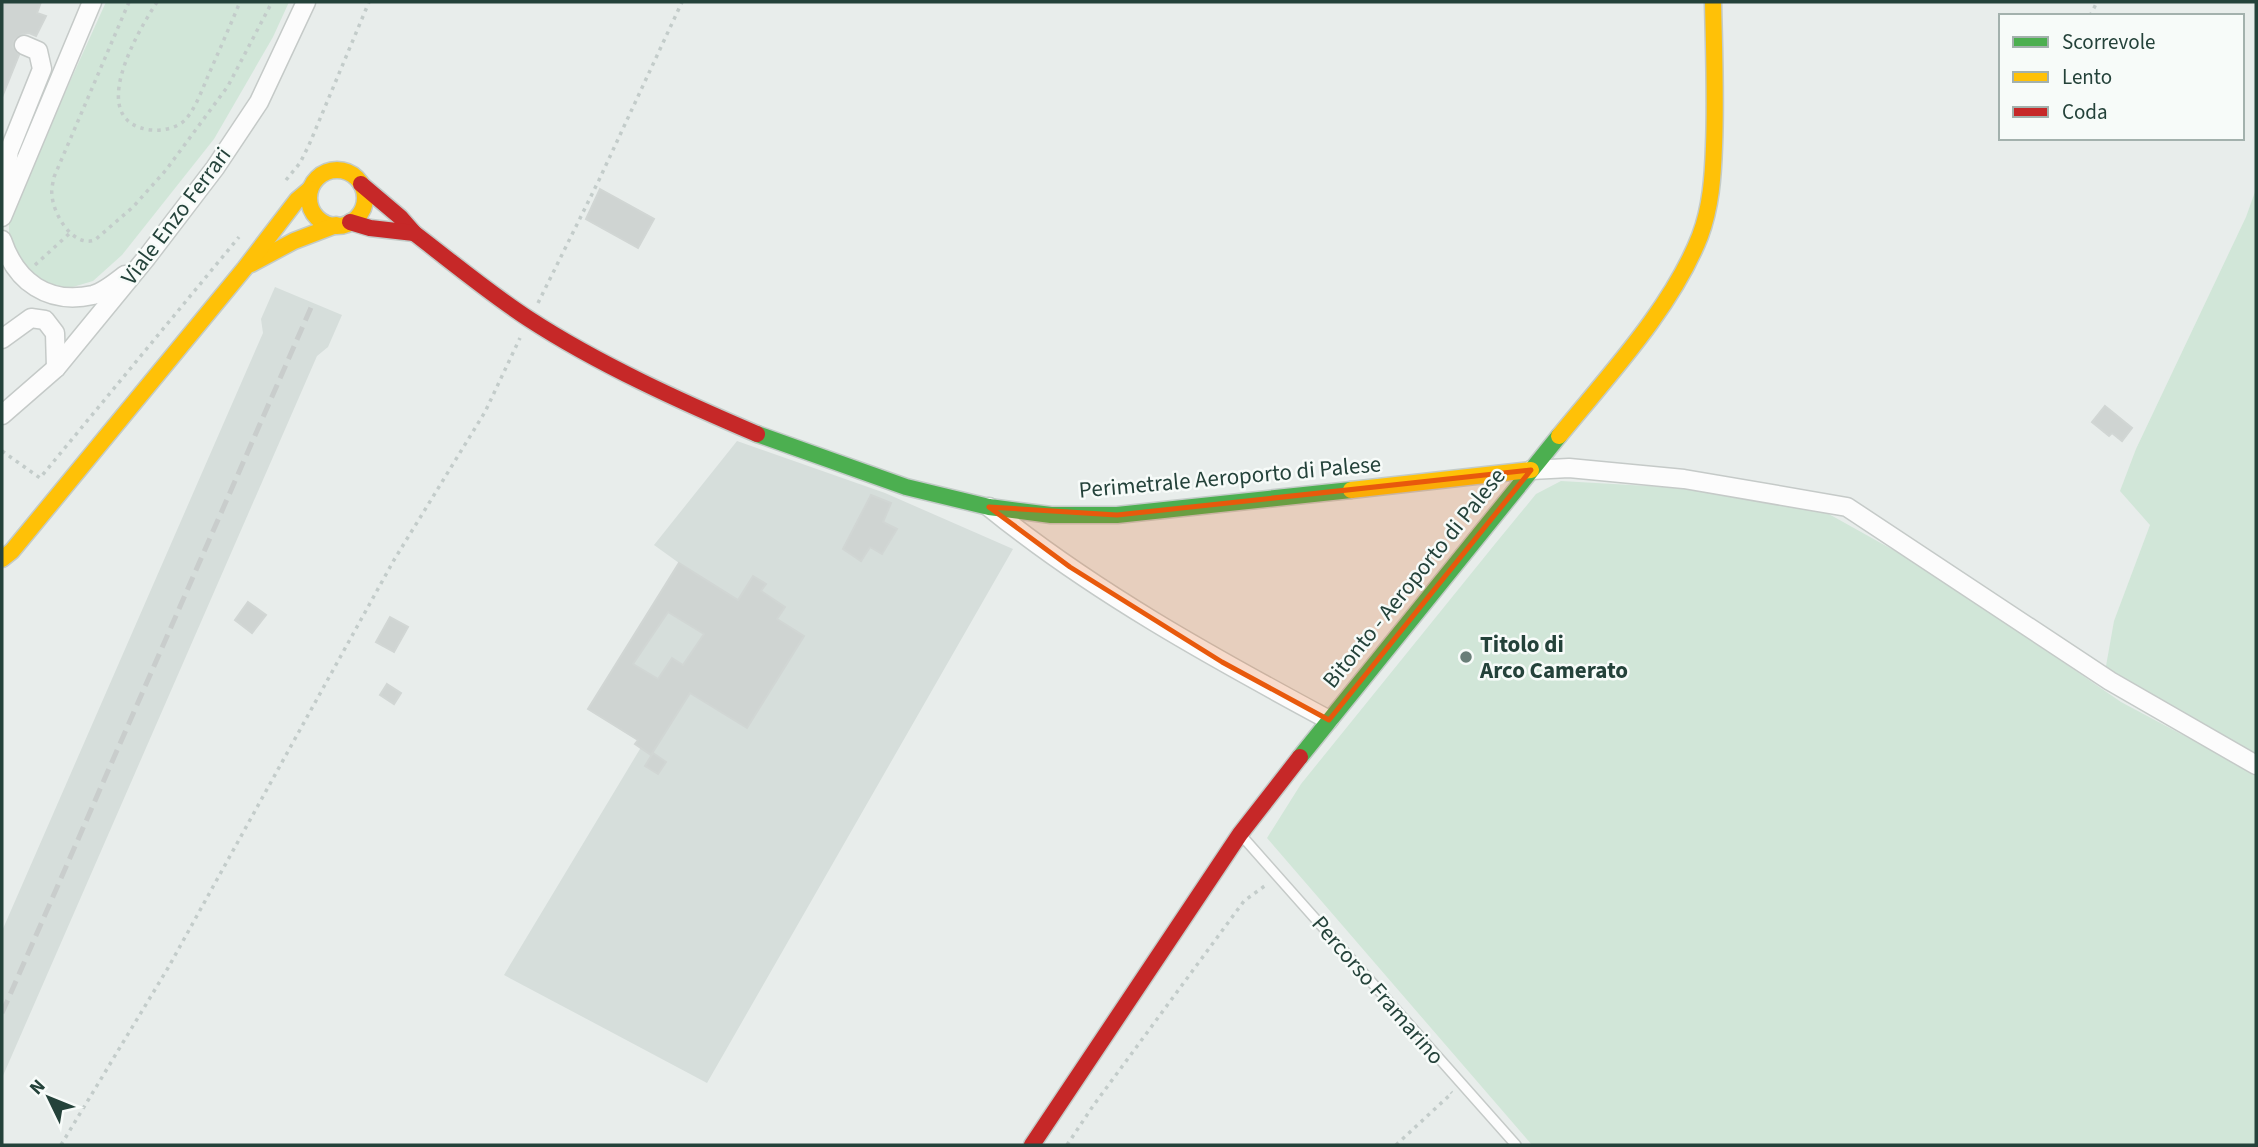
<svg xmlns="http://www.w3.org/2000/svg" width="2258" height="1147" font-family="'Source Sans 3',sans-serif">
<style>
.built{fill:#d6dedb}
.green{fill:#d1e6d8}
.building{fill:#cfd4d2;stroke:#d1d6d4;stroke-width:2;fill-rule:evenodd}
.lines{fill:none;stroke-linecap:round;stroke-linejoin:round}
.lane-casing{stroke:#c5cac8;stroke-width:12}
.street-casing{stroke:#c5cac8;stroke-width:21}
.fast-casing{stroke:#c3cbc8;stroke-width:19}
.slow-casing{stroke:#c3cbc8;stroke-width:19}
.jam-casing{stroke:#c3cbc8;stroke-width:19}
.path{stroke:#c3ccca;stroke-width:3.5;stroke-dasharray:3.5 5;stroke-linecap:butt}
.lane{stroke:#fcfcfc;stroke-width:9}
.street{stroke:#fcfcfc;stroke-width:18}
.fast{stroke:#4caf50;stroke-width:16}
.slow{stroke:#ffc107;stroke-width:16}
.jam{stroke:#c62828;stroke-width:16}
.rail{stroke:#c9cdcc;stroke-width:5;stroke-dasharray:14 7;stroke-linecap:butt}
.marked{fill:#e8590c;fill-opacity:0.2;stroke:#e8590c;stroke-width:5;stroke-linejoin:round}
.poi-dot{fill:#697e78;stroke:#f7fbf9;stroke-width:2.5}
.labels{text-anchor:middle;dominant-baseline:central;stroke-width:5;stroke-linejoin:round;paint-order:stroke}
.street-label{font-size:23px;fill:#24423a;stroke:#f7fbf9}
.poi-label{font-size:23px;font-weight:bold;fill:#24423a;stroke:#f7fbf9;text-anchor:start}
</style>
<rect width="100%" height="100%" fill="#e8edeb"/>
<g class="built">
<path d="M275,287l67,28 -14,32 -11,9 -315,722v-147l261,-598 -2,-14z"/>
<path d="M737,441l148,52 128,56 -306,534 -203,-108 139,-231 -55,-35 91,-146 -25,-18z"/>
</g>
<g class="green">
<path d="M106,2h183l-16,35 -59,102 -92,116 -29,26 -27,8 -14,-3 -27,-14 -16,-33v-15l6,-21z"/>
<path d="M2256,189v577l-153,-83 11,-62 36,-96 -30,-34 16,-42 110,-232z"/>
<path d="M1561,481l122,7 144,25 104,58 190,131 135,72v371h-724l-265,-307 34,-54 194,-240 41,-50z"/>
</g>
<g class="building">
<path d="M2,2h39l-4,11 9,3 -10,20 -7,-3 -7,1 -8,6 -1,7 6,8 -17,42z"/>
<path d="M600,189l54,30 -16,29 -52,-29z"/>
<path d="M2105,406l27,22 -10,13 -10,-8 -3,3 -17,-14z"/>
<path d="M871,495l20,8 -8,19 14,7 -15,25 -12,-7 -9,14 -18,-12z"/>
<path d="M679,563l59,37 15,-24 13,8 -5,7 24,16 -8,12 27,17 -57,92 -57,-35 -39,62 -16,-11 3,-4 -50,-31zM668,612l36,22 -21,31 -11,-7 -14,21 -25,-15z"/>
<path d="M248,602l18,13 -14,18 -17,-13z"/>
<path d="M390,617l18,10 -14,25 -18,-10z"/>
<path d="M387,684l14,9 -7,11 -14,-9z"/>
<path d="M653,753l13,9 -8,12 -13,-8z"/>
</g>
<g class="lines">
<g class="lane-casing">
<path id="lane" d="M1241,835l275,310"/>
</g>
<g class="street-casing">
<g id="street">
<path d="M2,197l7,-46 33,-82 -4,-18 -14,-6"/>
<path d="M2,217l90,-215"/>
<path d="M2,240c14,42 46,65 91,55 11,-3 23,-13 32,-20"/>
<path d="M2,339l29,-21 14,2 10,13 1,35"/>
<path d="M2,415l54,-47 91,-111 68,-89 44,-66 47,-100"/>
<path d="M1531,470l38,-2 115,11 163,28 263,174 146,84"/>
<path d="M989,507c103,84 223,150 340,213"/>
</g>
</g>
<g class="fast-casing">
<g id="fast">
<path d="M757,434l149,53 83,20 62,8h66l234,-25"/>
<path d="M1300,757l259,-321"/>
</g>
</g>
<g class="slow-casing">
<g id="slow">
<circle cx="337" cy="198" r="28"/>
<path d="M251,264l43,-23 42,-16"/>
<path d="M1559,436c49,-60 113,-128 141,-200 11,-29 13,-60 14,-90 2,-48 0,-96 -1,-144"/>
<path d="M1351,490l180,-20"/>
<path d="M2,559l10,-8 233,-283 52,-68 13,-11"/>
</g>
</g>
<g class="jam-casing">
<g id="jam">
<path d="M361,184l39,33 14,16c38,29 75,60 115,86 69,45 153,83 228,115"/>
<path d="M350,222l20,6 44,5"/>
<path d="M1032,1145l208,-311 60,-77"/>
</g>
</g>
<g class="path">
<path d="M129,2l-75,175c-1,6 -3,12 -2,18 1,19 21,53 43,45l38,-33 33,-37 62,-84 44,-84"/>
<path d="M157,2c-19,29 -73,120 -6,128 12,1 27,-2 35,-11 10,-12 16,-29 22,-43 11,-25 22,-50 32,-74"/>
<path d="M2090,16l7,-14"/>
<path d="M286,180l14,-17 9,-18 60,-143"/>
<path d="M35,265l35,-32"/>
<path d="M538,303l61,-123 83,-178"/>
<path d="M2,451l38,27 199,-241"/>
<path d="M61,1145l107,-177 226,-408 91,-148 35,-74"/>
<path d="M1067,1145l26,-39 151,-205 22,-16"/>
<path d="M1396,1145l56,-52 -1,-1"/>
</g>
<use href="#lane" class="lane"/>
<use href="#street" class="street"/>
<use href="#fast" class="fast"/>
<use href="#slow" class="slow"/>
<use href="#jam" class="jam"/>
<path class="rail" d="M2,1013l311,-710"/>
</g>
<path class="marked" d="M1531,470l-202,250 -107,-58 -152,-95 -81,-60 128,8z"/>
<circle class="poi-dot" cx="1466" cy="657" r="7"/>
<g class="labels">
<g class="street-label">
<text transform="translate(176 216) rotate(-53)">Viale Enzo Ferrari</text>
<text transform="translate(1230 477) rotate(-5)">Perimetrale Aeroporto di Palese</text>
<text transform="translate(1414 578) rotate(-51)">Bitonto - Aeroporto di Palese</text>
<text transform="translate(1378 990) rotate(49)">Percorso Framarino</text>
</g>
<g class="poi-label">
<text x="1480" y="644">Titolo di<tspan x="1480" dy="26">Arco Camerato</tspan></text>
</g>
</g>
<rect width="2258" height="1147" fill="none" stroke="#24423a" stroke-width="7"/>
<rect x="1999" y="14" width="245" height="126" fill="#f7fbf9" stroke="#a3b1ad" stroke-width="2"/>
<rect x="2013" y="37" width="35" height="10" fill="#4caf50" stroke="#a3b1ad" stroke-width="2"/>
<text x="2062" y="49" font-size="21" fill="#24423a">Scorrevole</text>
<rect x="2013" y="72" width="35" height="10" fill="#ffc107" stroke="#a3b1ad" stroke-width="2"/>
<text x="2062" y="84" font-size="21" fill="#24423a">Lento</text>
<rect x="2013" y="107" width="35" height="10" fill="#c62828" stroke="#a3b1ad" stroke-width="2"/>
<text x="2062" y="119" font-size="21" fill="#24423a">Coda</text>
<g transform="translate(49 1098) rotate(313)" stroke="#f7fbf9" stroke-width="5" paint-order="stroke">
<path d="M0-5L12 26L0 18L-12 26Z" fill="#24423a"/>
<text y="-10" font-size="19" font-weight="bold" text-anchor="middle" fill="#24423a">N</text>
</g>
</svg>
